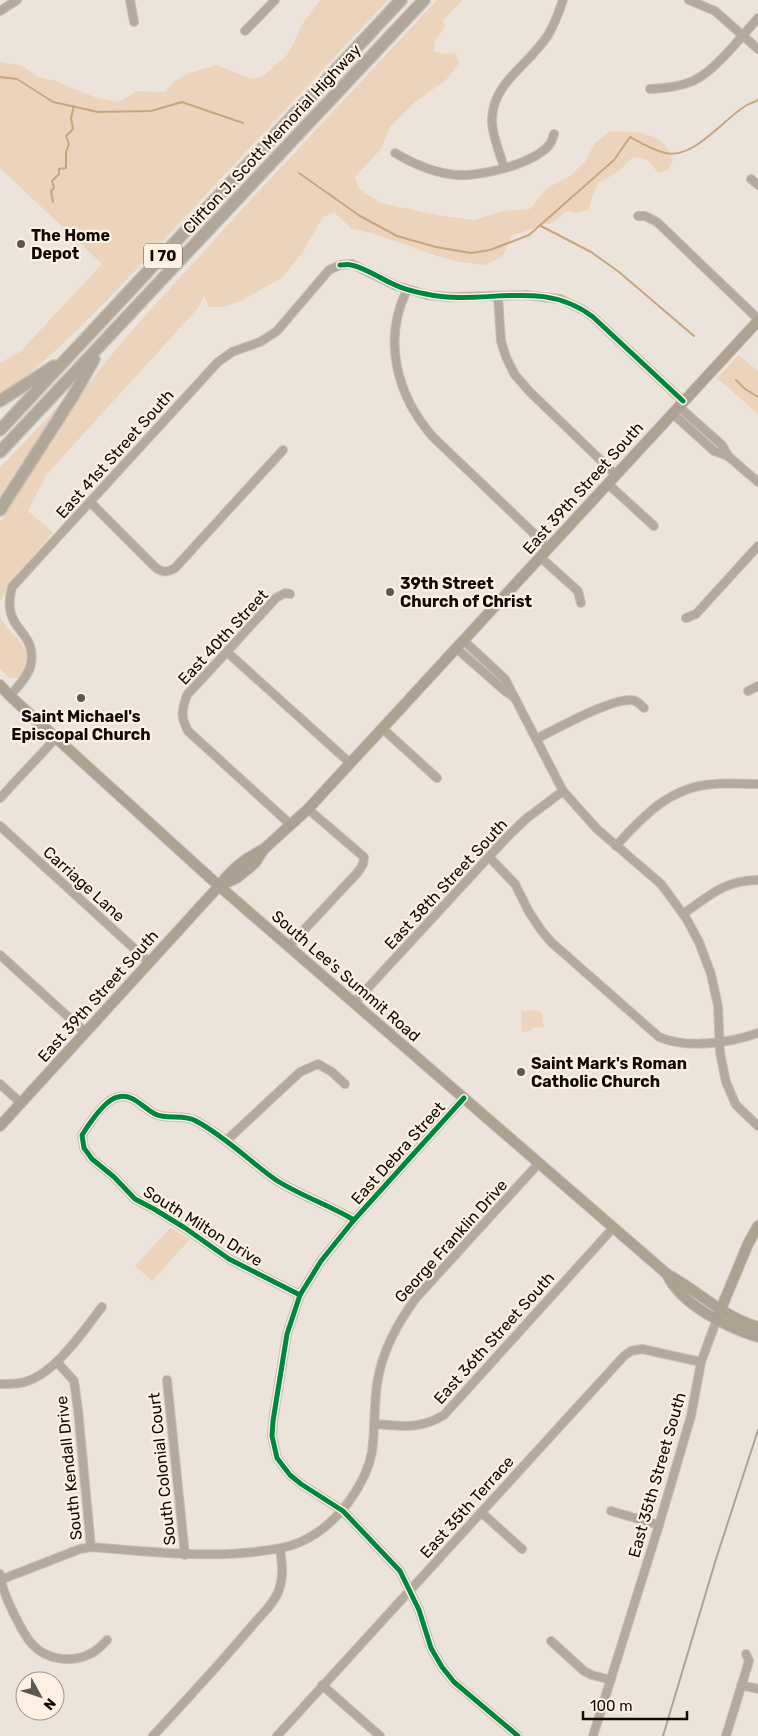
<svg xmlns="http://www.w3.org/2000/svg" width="758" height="1736" font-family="Rubik,sans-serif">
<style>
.green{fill:#ebd4bb}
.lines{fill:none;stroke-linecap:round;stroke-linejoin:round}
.stream{stroke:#c8a57f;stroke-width:2}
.minor-casing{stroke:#c7c0ba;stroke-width:10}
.major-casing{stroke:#c7c0ba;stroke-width:12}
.highway-casing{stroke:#c7c0ba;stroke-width:14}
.minor{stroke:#b5a99d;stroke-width:8}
.major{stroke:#ada192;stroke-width:10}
.highway{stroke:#b1a799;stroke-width:11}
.rail{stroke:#aba299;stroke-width:2}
.cycleway-casing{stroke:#fef1e3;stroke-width:8}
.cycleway{stroke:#00873e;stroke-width:5}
.poi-dot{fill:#5d5750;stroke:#fef1e3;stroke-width:2}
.labels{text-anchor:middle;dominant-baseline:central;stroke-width:4.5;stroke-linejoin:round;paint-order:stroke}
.shield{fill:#fef1e3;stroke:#575048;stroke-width:1}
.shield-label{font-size:15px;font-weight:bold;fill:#100b06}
.street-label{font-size:16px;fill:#100b06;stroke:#fef1e3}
.poi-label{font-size:16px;font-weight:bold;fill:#100b06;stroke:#fef1e3;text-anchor:start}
</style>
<rect width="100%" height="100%" fill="#ece3da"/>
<g class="green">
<path d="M320,0h68c-71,76 -143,152 -214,229 -55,58 -109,120 -174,167v-33l21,-12 81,-87 -102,-96v-106l23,4 15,11 15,3 44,18 22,4 18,-11 28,1 8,-10 16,-9 28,-8 35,14 11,-3 24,-21 11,-20 3,-9z"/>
<path d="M437,0h25l-19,21 2,5 -10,15 -1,10 10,3 11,-1 4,10 -13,17 -31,22 -25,25 -9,22 -26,28 4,12 22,14 56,12 37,5 30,-9 26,-2 16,-20 24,-13 15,-14 10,-19 15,-12c18,1 42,-1 56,15 3,4 5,10 7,14l-5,10 -10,3 -10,-13 -15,-3c-11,11 -19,19 -34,25l-7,14 -3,14 -14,3 -9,-2 -11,10 -44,15 -8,20 -17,9 -26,-3 -23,-6 -65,-23 -20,-4 -18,-17 -11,5 -21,36 -19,24 -42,24 -18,6h-14l-5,-11 -6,12 -151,166 -19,37 25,21 -43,52 -10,17v-79l65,-105 21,-30 40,-50 121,-133z"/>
<path d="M739,355l19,16v43l-41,-36z"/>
<path d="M65,399l-65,104v-35z"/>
<path d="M0,616c7,19 31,26 27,48 -2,6 -4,10 -8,14h-9l-10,-9z"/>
<path d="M537,1010l5,3 2,14 -12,1 -1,3 -9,1 -1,-21z"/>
<path d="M170,1228l20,11 -38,42 -17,-15z"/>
</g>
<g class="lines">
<g class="stream">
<path d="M0,77l17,2 36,23 45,10 53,-1 31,-9 61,21"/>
<path d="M299,173l61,43 37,20 39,11 35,6 19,-3 39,-15 85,-75 16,-23c11,6 23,13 35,16 29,7 59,-35 82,-48 3,-2 8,-3 11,-5"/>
<path d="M53,202l-2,-11 3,-3 -2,-7 7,-7v-5l7,-1v-16l3,-8 -3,-8 7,-7 -2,-11 3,-12"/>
<path d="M541,226l50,26 28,20 75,64"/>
<path d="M736,380l9,9 13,8"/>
</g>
<g class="minor-casing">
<g id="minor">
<path d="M130,0l4,22"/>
<path d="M689,0l26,11 43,38"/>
<path d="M0,11l17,-11"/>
<path d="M245,31l30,-31"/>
<path d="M650,89c15,-1 29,-2 43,-8 21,-9 49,-45 65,-63"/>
<path d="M395,153c17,10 34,18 54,21 25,5 84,-9 101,-30 2,-3 3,-7 4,-10"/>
<path d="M504,167c-4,-13 -13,-35 -12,-48 1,-37 38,-55 56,-84 7,-11 11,-23 15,-35"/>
<path d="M751,179l7,6"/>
<path d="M638,216h7l12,6 101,97"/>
<path d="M407,290c-25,50 -10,106 26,147l116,111"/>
<path d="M498,297l3,44 5,16 9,18 15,17 86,83"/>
<path d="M678,406l44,39 6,11"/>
<path d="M672,413l42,38 14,5 30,26"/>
<path d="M608,484l46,42"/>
<path d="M90,502l66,66c7,5 12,4 19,0l108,-118"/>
<path d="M540,557l38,34 3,12"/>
<path d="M290,594l-5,-1 -9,5 -89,97c-5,15 -7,21 1,36l103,94"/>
<path d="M686,618l10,-4 62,-68"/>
<path d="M463,640l42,39 58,112 34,38 64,55 25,34 13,24 12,32 7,32 2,47 6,29 10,23 22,21"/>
<path d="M456,648l49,43 9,6"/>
<path d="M227,652l123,111"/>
<path d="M748,691l10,-5"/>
<path d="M10,696c7,-9 19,-20 21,-32 6,-36 -31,-32 -19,-77l206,-225 14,-10 28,-10 17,-11 52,-61 11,-5 12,-1 42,21 33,10 23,2 75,-2 35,4 23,11 10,7 90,84"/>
<path d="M383,729l54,49"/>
<path d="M536,739c20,-10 74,-40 95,-39 5,0 9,4 13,8"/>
<path d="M0,798l56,-60"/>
<path d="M0,826l149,136"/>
<path d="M616,846c28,-31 55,-60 99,-62 14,-1 29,0 43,0"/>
<path d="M489,857l26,27 14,28 12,18 10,12 108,95c28,12 71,6 99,-4"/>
<path d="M683,914c26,-18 42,-34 75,-34"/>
<path d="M289,946l69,-74 5,-8 1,-7 -56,-48"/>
<path d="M0,955l85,77"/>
<path d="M354,1003l155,-168 18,-17 36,-27"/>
<path d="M0,1084l21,19"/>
<path d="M464,1098l-110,122 -33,41 -21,34 -13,39 -14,87 -1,15 5,22 13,17 11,9 42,27 57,60 19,39 12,38 11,19 12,15 64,54"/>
<path d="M227,1140l73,-68 18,-8 14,8 13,12"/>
<path d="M300,1295l-71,-36 -44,-31 -31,-19 -19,-10 -21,-22 -22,-18 -8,-11 -2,-13c7,-11 23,-36 36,-38 15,-4 25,11 37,17 12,6 29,0 41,7 30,16 53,40 80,59 25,16 53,25 78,40"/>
<path d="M57,1362l17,19 4,29 13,137"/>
<path d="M167,1380l18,175"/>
<path d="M0,1384c6,0 13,0 20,-1 34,-6 62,-51 82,-76"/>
<path d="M374,1424c28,2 45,6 70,-9l169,-187"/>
<path d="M611,1511l48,14"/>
<path d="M481,1512l41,37"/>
<path d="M0,1574c1,13 8,28 14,40 5,10 10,21 18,30 15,17 41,19 60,9 6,-3 11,-9 15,-13"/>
<path d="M0,1580l80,-31 11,-2c54,4 108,11 163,5 15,-2 30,-3 44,-9 22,-9 39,-25 52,-43 10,-14 19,-31 22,-48 3,-23 2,-46 5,-68 5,-33 20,-60 39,-86l123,-135"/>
<path d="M551,1641l33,30 8,4 19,5"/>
<path d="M322,1685l58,51"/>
<path d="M741,1685l17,4"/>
<path d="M153,1736c33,-36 67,-72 98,-109 9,-11 23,-23 28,-37 5,-14 3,-27 1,-41"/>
<path d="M277,1736l347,-380 7,-5 11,-2 59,13"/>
<path d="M593,1736l66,-211 32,-109 10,-54 16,-43"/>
<path d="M726,1736l23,-75 -3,-7"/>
</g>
</g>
<g class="major-casing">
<g id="major">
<path d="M0,685l10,11 209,190 448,388c32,17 54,42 91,53"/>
<path d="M219,886l18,-8 18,-15 9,-14 44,-40 450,-488"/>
<path d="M0,1126l219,-240c12,-17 26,-28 45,-37"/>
<path d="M667,1274c13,30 61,54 91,63"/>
<path d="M718,1316l30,-72 10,-18"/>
</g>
</g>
<g class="highway-casing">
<g id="highway">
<path d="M0,401l54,-35"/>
<path d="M0,430l401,-430"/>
<path d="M0,452l424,-452"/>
<path d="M0,510l73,-114 21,-37"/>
</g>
</g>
<use href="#minor" class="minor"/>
<use href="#major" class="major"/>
<use href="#highway" class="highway"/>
<path class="rail" d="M663,1736l53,-177 42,-129"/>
<g class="cycleway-casing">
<g id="cycleway">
<path d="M340,265c4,0 8,-1 11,0 13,2 30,14 42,19 10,5 22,8 33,10 58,13 115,-17 167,23l90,84"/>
<path d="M464,1098l-110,122 -33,41 -21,34 -13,39 -14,87 -1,15 5,22 13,17 11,9 42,27 57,60 19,39 12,38 11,19 12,15 64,54"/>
<path d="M300,1295l-71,-36 -44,-31 -31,-19 -19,-10 -21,-22 -22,-18 -8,-11 -2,-13c7,-11 23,-36 36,-38 15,-4 25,11 37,17 12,6 29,0 41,7 30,16 53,40 80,59 25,16 53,25 78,40"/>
</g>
</g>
<use href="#cycleway" class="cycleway"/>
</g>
<g class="poi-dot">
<circle cx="21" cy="244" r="5"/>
<circle cx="390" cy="592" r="5"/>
<circle cx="81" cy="698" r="5"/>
<circle cx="521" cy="1072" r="5"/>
</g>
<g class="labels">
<rect class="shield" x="144" y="243.5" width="38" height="25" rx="4"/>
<g class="shield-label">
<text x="163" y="256">I 70</text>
</g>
<g class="street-label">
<text transform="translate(272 139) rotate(-47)">Clifton J. Scott Memorial Highway</text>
<text transform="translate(115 454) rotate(-48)">East 41st Street South</text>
<text transform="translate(583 488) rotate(-48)">East 39th Street South</text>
<text transform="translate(223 637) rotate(-47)">East 40th Street</text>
<text transform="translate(84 884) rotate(42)">Carriage Lane</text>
<text transform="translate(446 884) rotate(-47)">East 38th Street South</text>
<text transform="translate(346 976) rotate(41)">South Lee's Summit Road</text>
<text transform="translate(98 996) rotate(-48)">East 39th Street South</text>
<text transform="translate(398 1153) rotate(-48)">East Debra Street</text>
<text transform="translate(203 1226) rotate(32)">South Milton Drive</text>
<text transform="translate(451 1241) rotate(-48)">George Franklin Drive</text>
<text transform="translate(494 1338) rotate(-48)">East 36th Street South</text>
<text transform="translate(69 1468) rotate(-96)">South Kendall Drive</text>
<text transform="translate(162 1469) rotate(-96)">South Colonial Court</text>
<text transform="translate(657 1475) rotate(-74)">East 35th Street South</text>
<text transform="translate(467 1507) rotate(-48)">East 35th Terrace</text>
</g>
<g class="poi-label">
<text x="31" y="235">The Home<tspan x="31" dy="18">Depot</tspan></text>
<text x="400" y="583">39th Street<tspan x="400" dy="18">Church of Christ</tspan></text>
<text x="81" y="716" text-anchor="middle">Saint Michael's<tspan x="81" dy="18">Episcopal Church</tspan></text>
<text x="531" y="1063">Saint Mark's Roman<tspan x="531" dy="18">Catholic Church</tspan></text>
</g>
</g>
<g transform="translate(40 1696) rotate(130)"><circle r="24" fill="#fef1e3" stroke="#9f958b"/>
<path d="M0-4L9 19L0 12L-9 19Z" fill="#5d5750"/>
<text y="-8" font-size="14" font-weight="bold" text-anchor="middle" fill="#100b06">N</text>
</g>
<path d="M583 1711v8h104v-8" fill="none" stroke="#100b06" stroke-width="2.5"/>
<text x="590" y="1711" font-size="15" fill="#100b06" stroke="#fef1e3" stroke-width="4" paint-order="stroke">100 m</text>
</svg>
